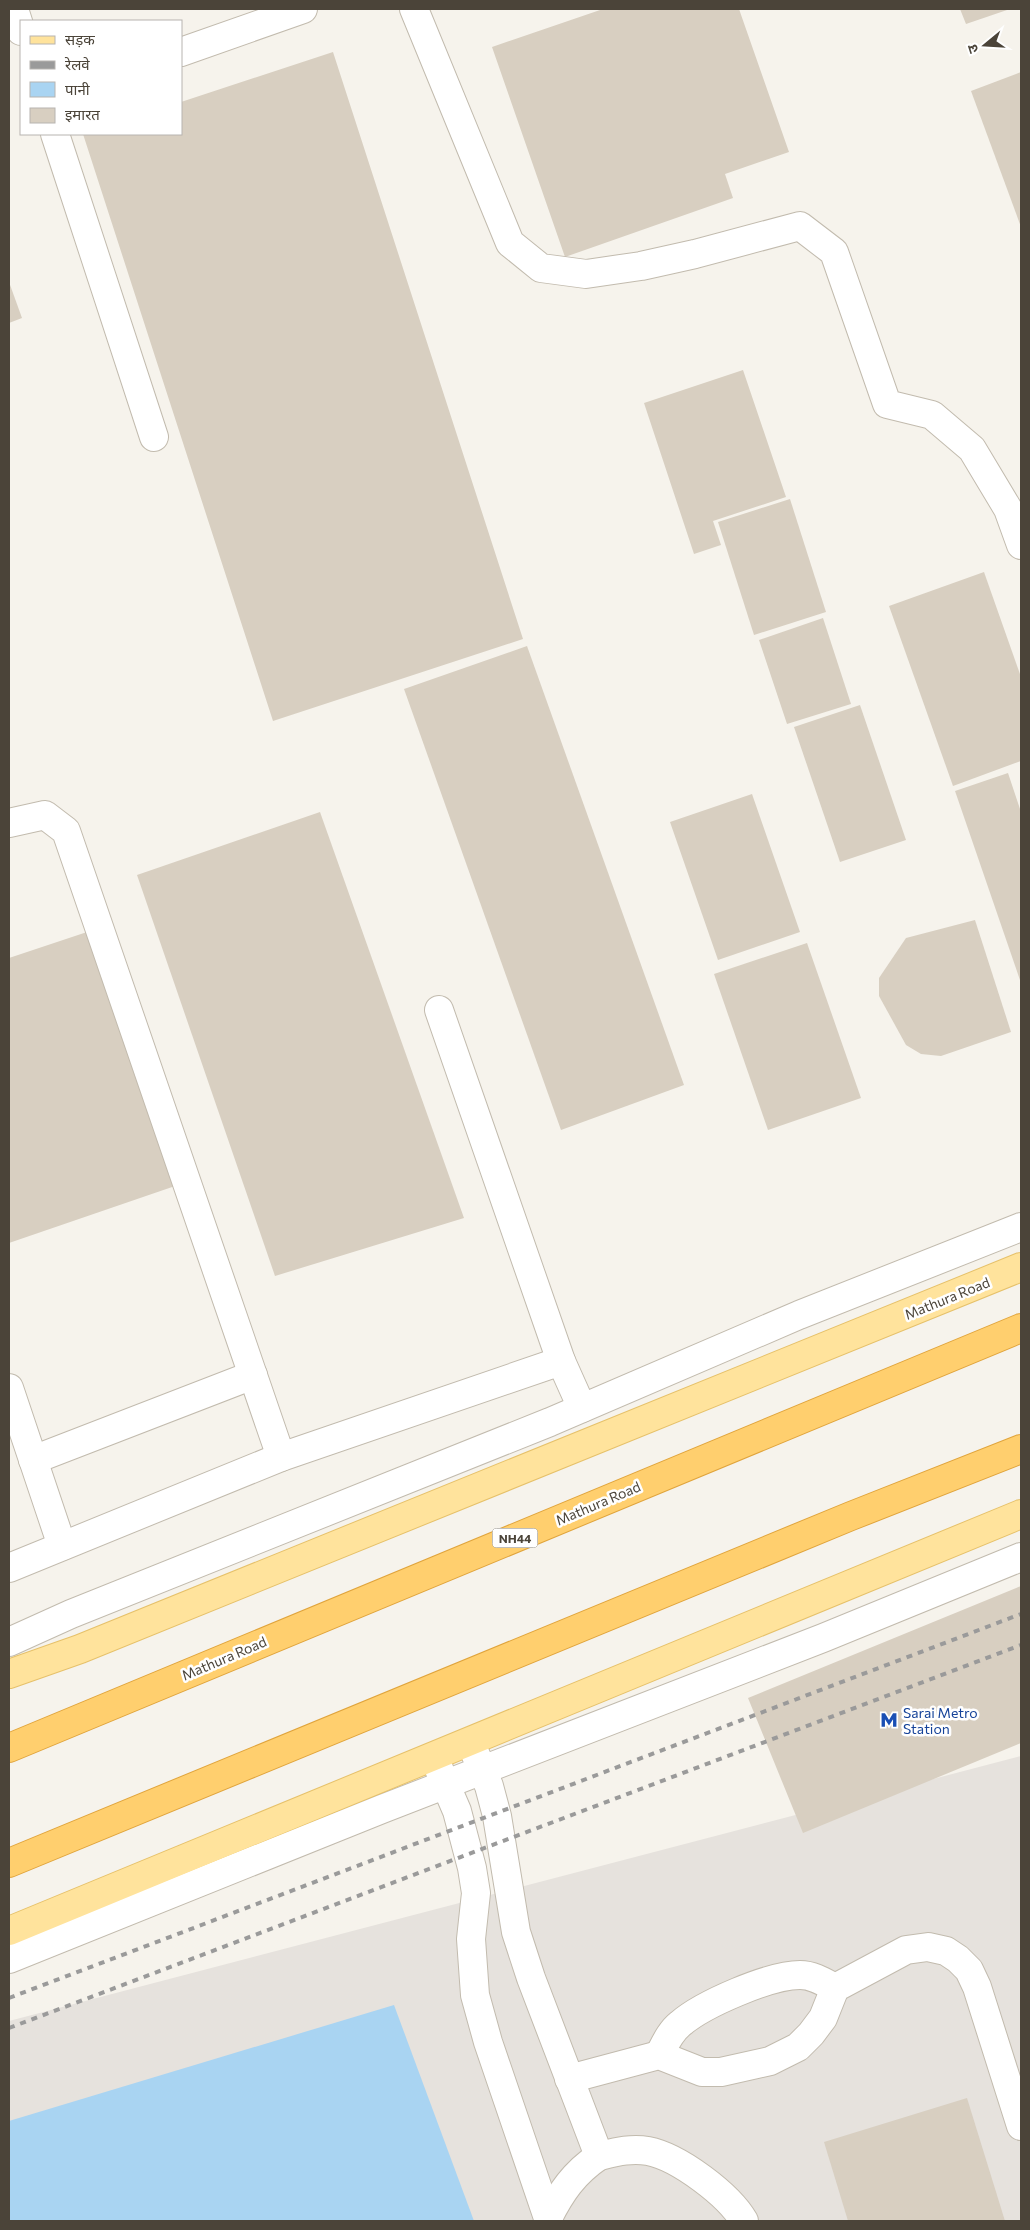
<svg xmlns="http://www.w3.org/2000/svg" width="1030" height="2230" font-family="Commissioner,'Noto Sans Devanagari',sans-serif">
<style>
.industrial{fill:#e6e2dd}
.water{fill:#a9d4f2}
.building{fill:#d8cfc1}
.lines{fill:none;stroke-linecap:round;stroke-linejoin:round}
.minor-casing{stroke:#c2bbae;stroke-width:30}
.major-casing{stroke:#e6c16a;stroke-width:30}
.highway-casing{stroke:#e0a43c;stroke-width:30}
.minor{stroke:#fff;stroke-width:28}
.major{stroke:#ffe39c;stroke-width:28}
.highway{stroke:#ffcf6e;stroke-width:28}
.rail{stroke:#9a9a9a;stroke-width:4;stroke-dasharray:6 6;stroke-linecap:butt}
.labels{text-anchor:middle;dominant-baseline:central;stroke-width:5;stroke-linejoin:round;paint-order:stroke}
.shield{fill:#fff;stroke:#817c74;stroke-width:1}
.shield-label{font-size:12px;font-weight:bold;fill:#4b4439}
.street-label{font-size:14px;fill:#4b4439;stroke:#fff}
.transit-label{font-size:14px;fill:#164399;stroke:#fff;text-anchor:start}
</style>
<rect width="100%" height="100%" fill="#f6f3ec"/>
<path class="industrial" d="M1021,1756v465h-1012v-200z"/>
<path class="water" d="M394,2005l80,216h-465v-100z"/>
<g class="building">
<path d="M603,9h136l50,143 -64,22 8,24 -168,59 -73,-210z"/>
<path d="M960,9h50l-44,15z"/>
<path d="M333,52l190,587 -250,82 -190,-587h98v-32z"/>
<path d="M1021,72v155l-50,-136z"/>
<path d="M9,282l13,36 -13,5z"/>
<path d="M743,370l43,127 -73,24 8,24 -27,9 -50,-151z"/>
<path d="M790,499l36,113 -72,23 -36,-113z"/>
<path d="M984,572l37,105v84l-68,25 -64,-180z"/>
<path d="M823,618l28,86 -64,20 -28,-84z"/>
<path d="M527,646l157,439 -123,45 -157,-441z"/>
<path d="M860,705l46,135 -66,22 -46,-135z"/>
<path d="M1008,773l13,39v171l-66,-192z"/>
<path d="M752,794l48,138 -82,28 -48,-138z"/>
<path d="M320,812l144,406 -189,58 -138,-401z"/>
<path d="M975,920l36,112 -70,24 -20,-2 -15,-9 -27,-49v-18l27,-40z"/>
<path d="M96,929l82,256 -169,58v-285z"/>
<path d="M807,943l54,155 -93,32 -54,-156z"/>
<path d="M1021,1586v157l-218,90 -55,-135z"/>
<path d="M967,2098l38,123h-157l-24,-79z"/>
</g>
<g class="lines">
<g class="minor-casing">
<g id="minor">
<path d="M14,9l7,22"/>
<path d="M414,9l96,234 31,25 45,6 55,-8 54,-12 105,-28 34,26 53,152 45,11 40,34 36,60 13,36"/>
<path d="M181,52l122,-43"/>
<path d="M55,134l99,303"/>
<path d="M9,823l36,-8 21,16 215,626"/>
<path d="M439,1010l122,351"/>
<path d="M9,1388l53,158"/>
<path d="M33,1460l220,-85"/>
<path d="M9,1568l272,-111 280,-96 21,47"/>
<path d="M9,1642l62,-28 479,-192 249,-107 222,-88"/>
<path d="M475,1753l14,33 8,30 19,116 15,46 68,178c17,-4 32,-8 49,-5 31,6 81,44 96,70"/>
<path d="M439,1769l18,42 15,57 4,25 -5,46 4,56 13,47 61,179"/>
<path d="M9,1959l373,-150 441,-171 198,-81"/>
<path d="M659,2055c6,-11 11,-23 21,-31 23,-20 90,-49 120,-49 13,0 24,7 35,13"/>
<path d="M569,2079l90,-24 43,17h19l49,-11 28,-14 13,-13 12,-16 12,-30 71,-38 22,-3 18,4 12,8 11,11 8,17 44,139"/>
<path d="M548,2218c13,-26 26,-45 51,-62"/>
</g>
</g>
<g class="major-casing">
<g id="major">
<path d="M9,1674l71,-25 941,-382"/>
<path d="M9,1931l1012,-417"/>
</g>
</g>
<g class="highway-casing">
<g id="highway">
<path d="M9,1748l1012,-420"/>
<path d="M9,1863l842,-347 170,-67"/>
</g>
</g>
<use href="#minor" class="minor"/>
<use href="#major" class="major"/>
<use href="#highway" class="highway"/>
<g class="rail">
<path d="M9,1998l1012,-384"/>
<path d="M9,2028l1012,-383"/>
</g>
</g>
<defs>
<g id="metro-bare" transform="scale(1.35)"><path d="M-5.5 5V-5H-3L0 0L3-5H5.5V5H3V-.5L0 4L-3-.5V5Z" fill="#1a4fb4" stroke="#fff" stroke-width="2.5" paint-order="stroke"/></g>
</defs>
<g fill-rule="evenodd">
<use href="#metro-bare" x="889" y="1720"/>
</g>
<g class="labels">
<rect class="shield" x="492.5" y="1528.5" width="45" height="19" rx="4"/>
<g class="shield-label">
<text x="515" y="1538">NH44</text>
</g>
<g class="street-label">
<text transform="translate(947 1298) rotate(-22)">Mathura Road</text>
<text transform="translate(598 1503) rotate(-23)">Mathura Road</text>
<text transform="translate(224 1658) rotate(-23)">Mathura Road</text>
</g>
<g class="transit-label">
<text x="903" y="1712">Sarai Metro<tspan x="903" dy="16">Station</tspan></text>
</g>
</g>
<rect width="1030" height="2230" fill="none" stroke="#4b4439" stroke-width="20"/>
<rect x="20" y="20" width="162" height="115" fill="#ffffff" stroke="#b7b4b0"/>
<rect x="30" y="36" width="25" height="8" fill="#ffe39c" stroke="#b7b4b0"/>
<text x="65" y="45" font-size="15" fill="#4b4439">सड़क</text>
<rect x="30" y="61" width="25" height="8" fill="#9a9a9a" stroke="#b7b4b0"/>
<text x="65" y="70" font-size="15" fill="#4b4439">रेलवे</text>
<rect x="30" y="82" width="25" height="15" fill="#a9d4f2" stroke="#b7b4b0"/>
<text x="65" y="95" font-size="15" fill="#4b4439">पानी</text>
<rect x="30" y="108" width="25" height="15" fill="#d8cfc1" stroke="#b7b4b0"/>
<text x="65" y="120" font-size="15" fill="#4b4439">इमारत</text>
<g transform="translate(985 45) rotate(252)" stroke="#ffffff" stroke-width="4" paint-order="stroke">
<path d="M0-4L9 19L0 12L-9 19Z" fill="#4b4439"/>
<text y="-8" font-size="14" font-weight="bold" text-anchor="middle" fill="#4b4439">उ</text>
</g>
</svg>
